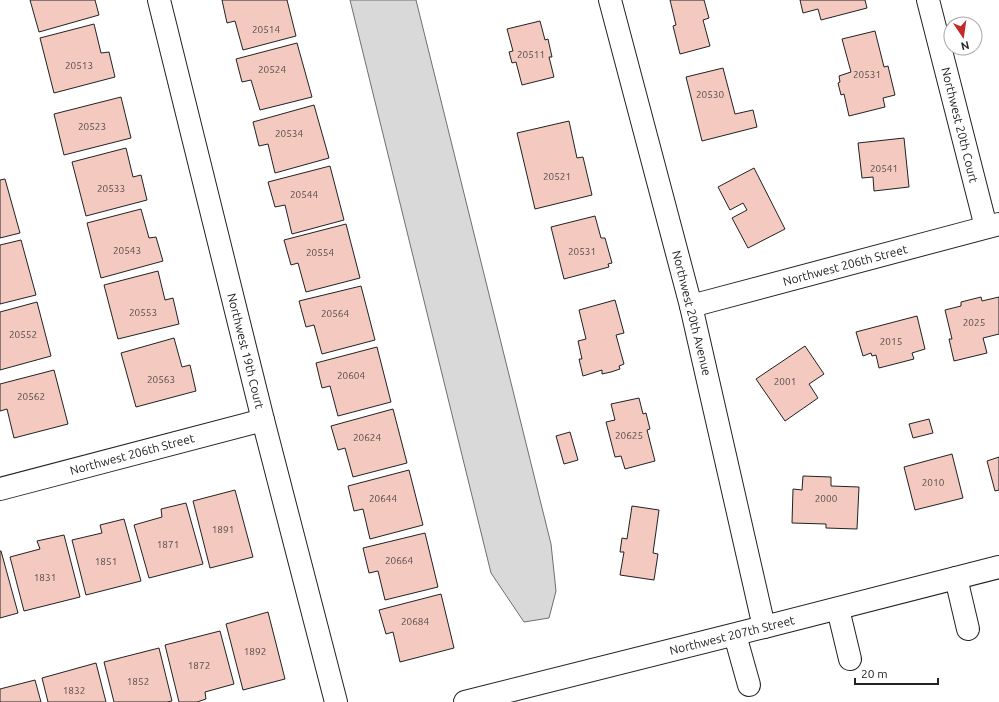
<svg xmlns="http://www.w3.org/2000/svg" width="999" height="702" font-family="Ubuntu,sans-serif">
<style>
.water{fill:#d9d9d9;stroke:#6f6f6f}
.building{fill:#f3c9c0;stroke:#222}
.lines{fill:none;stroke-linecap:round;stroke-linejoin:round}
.minor-casing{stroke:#222;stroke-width:24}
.minor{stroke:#fff;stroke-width:22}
.labels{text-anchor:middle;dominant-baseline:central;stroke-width:3;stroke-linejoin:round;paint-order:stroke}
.number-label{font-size:10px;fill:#564c4a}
.street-label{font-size:12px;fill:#222;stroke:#fff}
</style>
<rect width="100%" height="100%" fill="#fff"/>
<path class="water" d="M350,0h66l135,544 5,47 -7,27 -25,4 -33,-49z"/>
<g class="building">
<path d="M30,0h65l4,15 -60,17z"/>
<path d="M222,0h65l9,36 -53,14 -8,-29 -8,2z"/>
<path d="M670,0h34l5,18 -6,2 7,26 -30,8 -7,-28 3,-1z"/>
<path d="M800,0h65l2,8 -46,12 -3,-11 -15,4z"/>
<path d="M540,21l5,19 3,-1 4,18h-3l5,20 -32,8 -6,-23 -4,1 -3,-11 4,-1 -6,-22z"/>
<path d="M94,24l7,29 8,-1 6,25 -61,16 -14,-55z"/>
<path d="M875,31l9,36 4,-1 7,29 -12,3 2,9 -36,9 -5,-22 -3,1 -3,-12 2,-1 -1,-6 12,-4 -9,-33z"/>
<path d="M297,43l15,54 -52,13 -9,-30 -9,2 -6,-23z"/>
<path d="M723,68l12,46 18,-4 4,17 -55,14 -16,-64z"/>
<path d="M121,97l10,41 -67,17 -10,-41z"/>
<path d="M314,105l15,53 -54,15 -7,-29 -9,2 -6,-24z"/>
<path d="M569,121l8,37 6,-1 9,38 -57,14 -18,-76z"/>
<path d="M904,138l5,49 -35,4 -1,-14 -11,1 -4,-35z"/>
<path d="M126,148l7,29 8,-2 6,25 -61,16 -14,-54z"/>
<path d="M330,166l14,54 -52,14 -7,-29 -10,2 -7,-25z"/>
<path d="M754,168l31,61 -37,19 -16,-30 15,-8 -4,-7 -13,7 -12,-23z"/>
<path d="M5,179l15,54 -20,5v-58z"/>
<path d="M141,209l8,29 7,-1 7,24 -62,17 -14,-55z"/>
<path d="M595,216l6,22h4l7,25 -4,1 1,3 -45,12 -13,-52z"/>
<path d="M346,224l14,54 -54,14 -8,-29 -7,2 -7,-25z"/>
<path d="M21,240l15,55 -36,9v-59z"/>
<path d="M158,271l7,29 8,-2 6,26 -61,15 -14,-54z"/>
<path d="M361,286l14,54 -53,14 -8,-29 -8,2 -7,-26z"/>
<path d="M981,297l1,4 17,-4v37l-16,4 4,15 -33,8 -5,-22h3l-7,-29 16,-4v-4z"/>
<path d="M615,300l9,33 -8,2 8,29 -5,2 1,3 -9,3 -9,2v-4l-19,6 -4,-17h3l-4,-18 8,-2 -7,-29z"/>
<path d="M37,302l14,54 -51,14v-58z"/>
<path d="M917,316l8,33 -13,4 2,6 -35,9 -3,-13 -4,1 -1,-3 -8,3 -7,-24z"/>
<path d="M174,338l8,29 8,-2 6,26 -60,16 -15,-54z"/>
<path d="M805,346l19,28 -15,10 9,14 -33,23 -29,-42z"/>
<path d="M377,347l14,55 -53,14 -8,-30 -8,2 -6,-25z"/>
<path d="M54,370l14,54 -54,14 -7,-29 -7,2v-27z"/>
<path d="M639,398l4,16 3,-1 4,16 -3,1 8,31 -30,8 -4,-13 -6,1 -9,-35 9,-2 -4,-16z"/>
<path d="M393,409l14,54 -54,14 -8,-29 -7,2 -7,-24z"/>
<path d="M929,419l4,14 -20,5 -4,-14z"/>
<path d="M570,432l8,28 -14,4 -8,-28z"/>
<path d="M952,454l11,44 -48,12 -11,-43z"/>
<path d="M999,457v33l-4,1 -8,-30z"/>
<path d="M409,470l14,55 -53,14 -7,-30 -9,2 -6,-25z"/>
<path d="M803,476l28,1v9l28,1 -2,42 -31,-1v-4l-34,-1 1,-34 9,1z"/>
<path d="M235,490l18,67 -43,11 -17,-67z"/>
<path d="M186,503l17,61 -54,14 -15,-53 28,-8 -1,-8z"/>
<path d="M632,506l27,4 -6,43 5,1 -4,26 -34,-5 4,-23h-4l2,-14 5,1z"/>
<path d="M124,519l17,62 -55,14 -14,-55 30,-7 -2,-8z"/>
<path d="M425,533l13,54 -53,13 -7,-29 -9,2 -6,-25z"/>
<path d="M64,535l16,62 -56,14 -14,-54 30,-8 -3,-8z"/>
<path d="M0,551h1l17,62 -18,5z"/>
<path d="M441,594l13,54 -54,14 -7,-30 -7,2 -7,-24z"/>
<path d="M268,612l17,67 -42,11 -17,-66z"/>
<path d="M220,631l14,53 -29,8 1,7 -9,3h-18l-14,-57z"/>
<path d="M159,648l13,53 -5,1h-53l-10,-40z"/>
<path d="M96,663l10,39h-58l-6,-24z"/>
<path d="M35,680l6,22h-41v-13z"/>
</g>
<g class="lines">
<g class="minor-casing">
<g id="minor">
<path d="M159,0l104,420 73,282"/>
<path d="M610,0l81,306 73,321"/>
<path d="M928,0l58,227"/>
<path d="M691,306l308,-82"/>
<path d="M0,489l263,-69"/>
<path d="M956,578l12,51"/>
<path d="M838,609l12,50"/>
<path d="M735,635l14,50"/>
<path d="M465,702l299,-75 235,-60"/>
</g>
</g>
<use href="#minor" class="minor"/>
</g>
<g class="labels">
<g class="number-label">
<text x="266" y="29">20514</text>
<text x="531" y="54">20511</text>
<text x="79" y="65">20513</text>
<text x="272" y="69">20524</text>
<text x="867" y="74">20531</text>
<text x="710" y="94">20530</text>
<text x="92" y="126">20523</text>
<text x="289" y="133">20534</text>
<text x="884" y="168">20541</text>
<text x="557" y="176">20521</text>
<text x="111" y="188">20533</text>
<text x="304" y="194">20544</text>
<text x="127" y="250">20543</text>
<text x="582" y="251">20531</text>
<text x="320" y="252">20554</text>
<text x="143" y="312">20553</text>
<text x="335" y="313">20564</text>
<text x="974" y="322">2025</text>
<text x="23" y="334">20552</text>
<text x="891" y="341">2015</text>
<text x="351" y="375">20604</text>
<text x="161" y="379">20563</text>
<text x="785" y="381">2001</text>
<text x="31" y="396">20562</text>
<text x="629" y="435">20625</text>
<text x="367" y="437">20624</text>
<text x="933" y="482">2010</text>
<text x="383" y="498">20644</text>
<text x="826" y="498">2000</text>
<text x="223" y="529">1891</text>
<text x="168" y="544">1871</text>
<text x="399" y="560">20664</text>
<text x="106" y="561">1851</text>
<text x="45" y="577">1831</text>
<text x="415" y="621">20684</text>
<text x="255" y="651">1892</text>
<text x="199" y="665">1872</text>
<text x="138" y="681">1852</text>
<text x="74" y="690">1832</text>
</g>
<g class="street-label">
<text transform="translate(960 125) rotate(76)">Northwest 20th Court</text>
<text transform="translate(845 265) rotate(-15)">Northwest 206th Street</text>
<text transform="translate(692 313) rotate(76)">Northwest 20th Avenue</text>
<text transform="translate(246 351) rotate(76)">Northwest 19th Court</text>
<text transform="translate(132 454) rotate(-15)">Northwest 206th Street</text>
<text transform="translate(732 635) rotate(-14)">Northwest 207th Street</text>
</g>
</g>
<g transform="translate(963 36) rotate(167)"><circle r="19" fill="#ffffff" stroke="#a7a7a7"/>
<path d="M0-3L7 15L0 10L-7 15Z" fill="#c62828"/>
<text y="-6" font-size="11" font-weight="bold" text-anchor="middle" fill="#222222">N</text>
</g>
<path d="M855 678v6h83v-6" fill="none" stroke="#222222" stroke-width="2"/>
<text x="861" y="678" font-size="12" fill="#222222" stroke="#ffffff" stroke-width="3" paint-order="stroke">20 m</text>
</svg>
